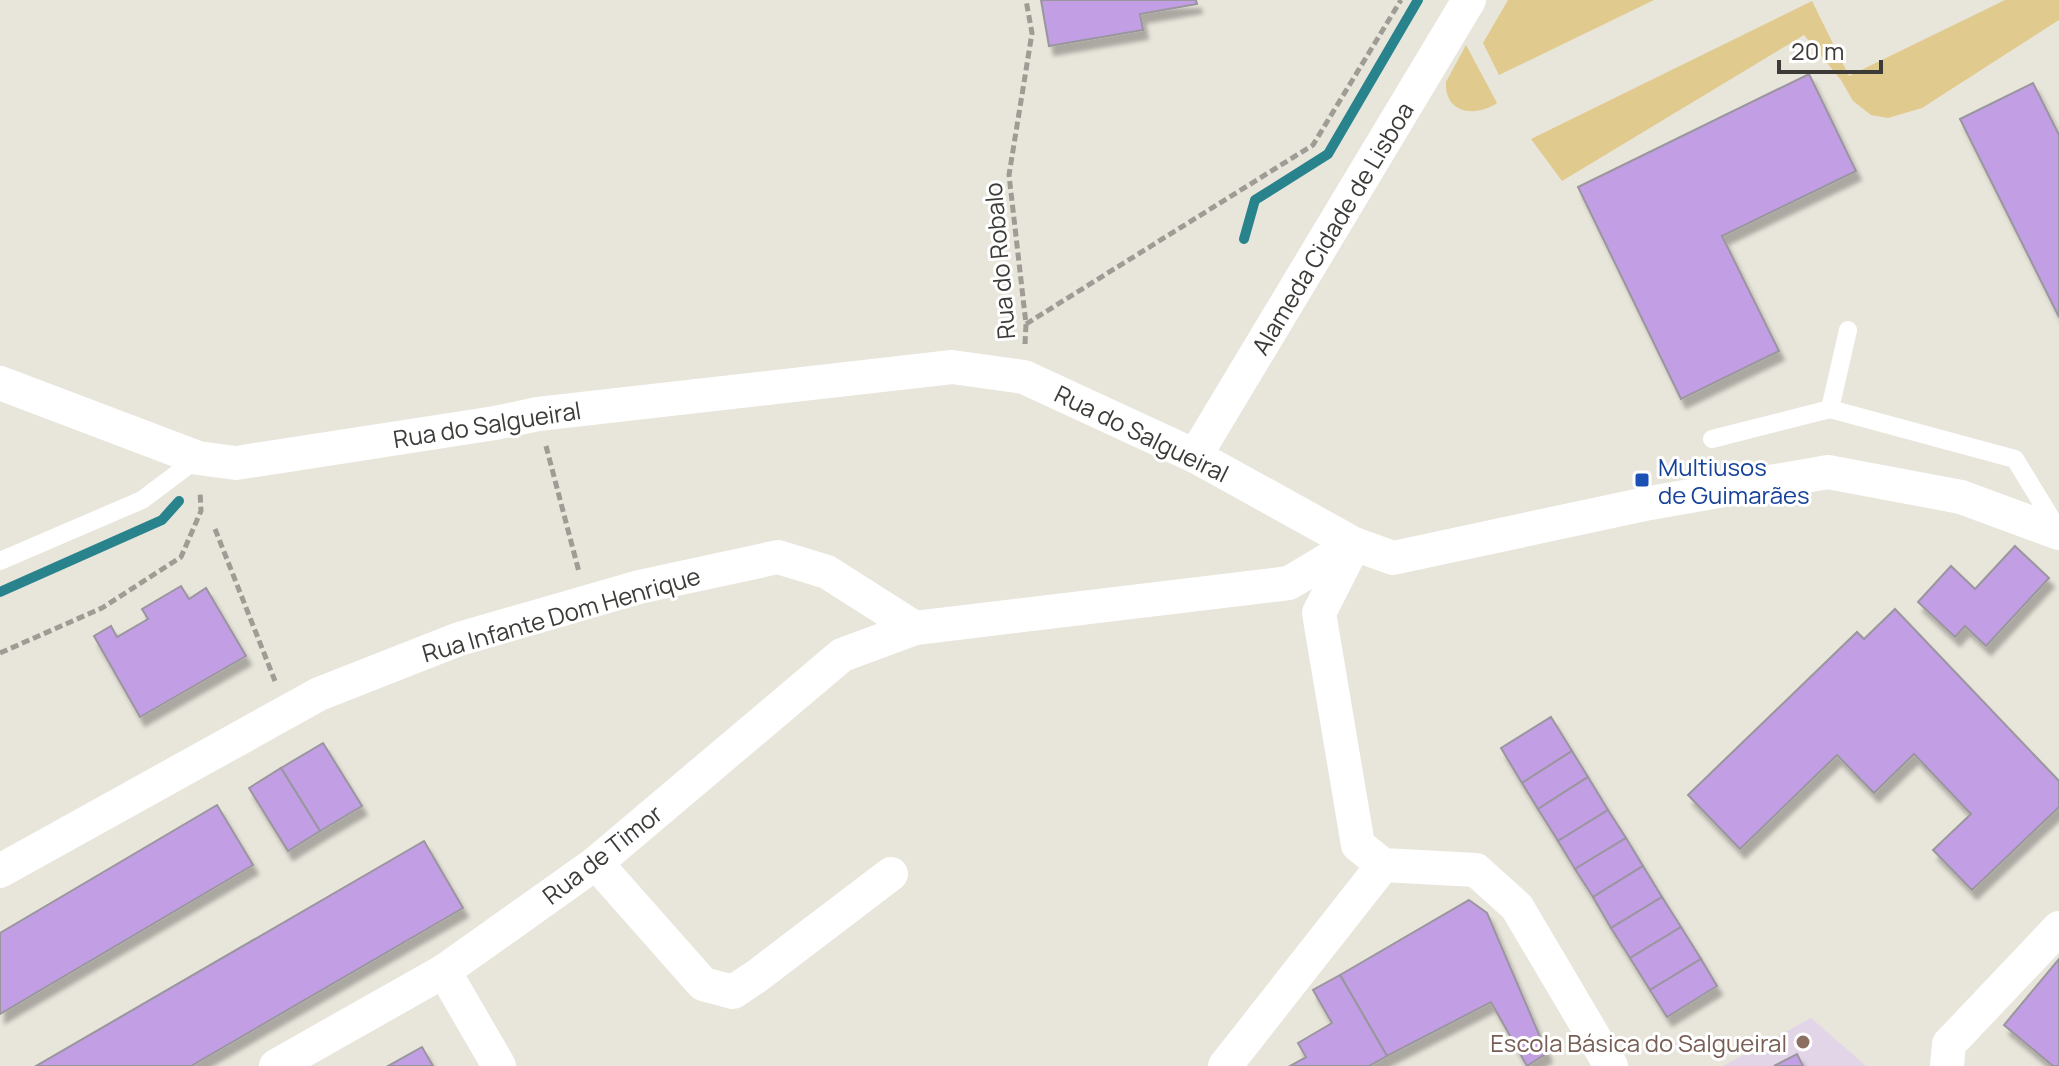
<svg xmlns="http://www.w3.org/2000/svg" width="2059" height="1066" font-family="Manrope,sans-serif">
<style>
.education{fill:#e3d5e8}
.green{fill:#e1ca8d}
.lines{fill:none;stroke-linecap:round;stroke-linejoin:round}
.stream{stroke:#28838d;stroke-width:10}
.building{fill:#c29ee4;stroke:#9a969e;stroke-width:2;filter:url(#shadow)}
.path{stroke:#9f9c95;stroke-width:5;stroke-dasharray:8 4;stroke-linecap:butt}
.service{stroke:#fff;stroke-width:18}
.minor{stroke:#fff;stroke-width:34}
.transit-dot{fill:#1a4fb4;stroke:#fff;stroke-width:3}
.education-dot{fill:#8d6e63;stroke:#fff;stroke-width:3}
.labels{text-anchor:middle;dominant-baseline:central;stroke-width:6;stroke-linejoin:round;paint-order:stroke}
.street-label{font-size:24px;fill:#3d3b38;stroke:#fff}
.transit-label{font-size:24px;fill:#164399;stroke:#fff;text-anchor:start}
.education-label{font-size:24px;fill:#785e54;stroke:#fff;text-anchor:end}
</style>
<defs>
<filter id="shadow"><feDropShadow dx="5" dy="9" stdDeviation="2" flood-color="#0004"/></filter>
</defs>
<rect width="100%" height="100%" fill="#e8e5db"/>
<path class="education" d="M1811,1018l55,48h-143z"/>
<g class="green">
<path d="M1508,0h146l-155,75 -16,-32z"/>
<path d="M2005,0h54v20l-137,88 -34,10 -17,-3 -18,-14 -12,-21 -37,-45 -242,146 -31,-42 281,-138 37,75z"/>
<path d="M1466,45l31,58c-22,15 -53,10 -51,-21z"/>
</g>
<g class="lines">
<g class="stream">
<path d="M1244,239l11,-39 73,-46 90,-154"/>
<path d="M0,592l162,-72 17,-19"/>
</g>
</g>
<g class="building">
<path d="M1041,0h155l1,4 -57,10 3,16 -94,16z"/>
<path d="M1809,74l47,97 -134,65 57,115 -98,48 -103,-212z"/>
<path d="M2033,83l26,52v182l-99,-198z"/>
<path d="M2015,546l34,32 -63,68 -21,-20 -10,11 -37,-35 33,-36 24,23z"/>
<path d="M181,586l8,13 17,-11 40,68 -106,61 -46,-81 17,-10 6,11 31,-18 -6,-10z"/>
<path d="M1895,609l164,172v26l-87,83 -39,-40 38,-36 -57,-60 -40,39 -37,-38 -97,94 -52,-54 169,-163 7,7z"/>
<path d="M1551,717l21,34 -50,32 -21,-35z"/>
<path d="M323,743l39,63 -42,25 -39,-63z"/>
<path d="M1572,751l16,26 -50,32 -16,-26z"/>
<path d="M281,768l39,63 -32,20 -39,-63z"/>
<path d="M1588,777l20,33 -50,31 -20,-32z"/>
<path d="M217,805l36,60 -253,149v-81z"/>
<path d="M1608,810l18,28 -51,31 -17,-28z"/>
<path d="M1626,838l17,28 -50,31 -18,-28z"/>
<path d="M424,841l39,67 -272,158h-155z"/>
<path d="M1643,866l19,31 -51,31 -18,-31z"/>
<path d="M1662,897l19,30 -51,31 -19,-30z"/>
<path d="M1469,900l18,13 60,140 -20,13 -36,-64 -104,54 -47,-81z"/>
<path d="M1681,927l20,32 -51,31 -20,-32z"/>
<path d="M1701,959l16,27 -50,31 -17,-27z"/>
<path d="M2059,959v107h-6l-49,-41z"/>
<path d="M1340,975l47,81 -18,10h-79l16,-9 -8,-14 34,-20 -19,-33z"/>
<path d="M422,1047l11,19h-45z"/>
<path d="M1797,1054l6,12h-29z"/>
</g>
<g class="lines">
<g class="path">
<path d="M1026,324l287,-179 88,-145"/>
<path d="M1025,344l1,-20 -17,-149 23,-142 -6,-33"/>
<path d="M546,446l33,126"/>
<path d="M215,529l60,152"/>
<path d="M0,653l102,-45 79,-51 20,-46 -1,-20"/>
</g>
<g class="service">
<path d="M1848,330l-18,79 185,50 42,69"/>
<path d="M1712,439l118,-30"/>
<path d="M0,561l142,-61 56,-42"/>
</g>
<g class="minor">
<path d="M0,383l198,75 38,5 259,-40 43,-9 414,-47 72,10 171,79 159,88 39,14 257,-55 178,-31 133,25 98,36"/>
<path d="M1195,456l274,-456"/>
<path d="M596,863l107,121 30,8 24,-16 134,-102"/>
<path d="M0,871l319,-177 140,-55 180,-52 139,-30 49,15 88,56"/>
<path d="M444,971l55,95"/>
<path d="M276,1066l168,-95 152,-108 246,-208 73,-27 374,-45 65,-39 -35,69 39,232 25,20 93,5 41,37 94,159"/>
<path d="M1225,1066l158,-201"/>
<path d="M1947,1066l2,-22 110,-116"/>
</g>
</g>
<rect class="transit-dot" x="1634" y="472" width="16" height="16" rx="4"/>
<circle class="education-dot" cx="1803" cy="1042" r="8"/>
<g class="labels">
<g class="street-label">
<text transform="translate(1332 228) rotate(-59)">Alameda Cidade de Lisboa</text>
<text transform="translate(999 261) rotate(-95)">Rua do Robalo</text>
<text transform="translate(487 424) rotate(-9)">Rua do Salgueiral</text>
<text transform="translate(1142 433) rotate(26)">Rua do Salgueiral</text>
<text transform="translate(561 614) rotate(-16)">Rua Infante Dom Henrique</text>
<text transform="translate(602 854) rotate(-38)">Rua de Timor</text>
</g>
<g class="transit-label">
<text x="1658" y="466">Multiusos<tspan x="1658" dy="28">de Guimarães</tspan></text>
</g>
<g class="education-label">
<text x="1787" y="1042">Escola Básica do Salgueiral</text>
</g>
</g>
<path d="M1779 60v12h102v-12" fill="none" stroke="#3d3b38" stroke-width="4"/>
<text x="1791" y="60" font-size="24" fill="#3d3b38" stroke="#ffffff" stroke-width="6" paint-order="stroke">20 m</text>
</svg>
